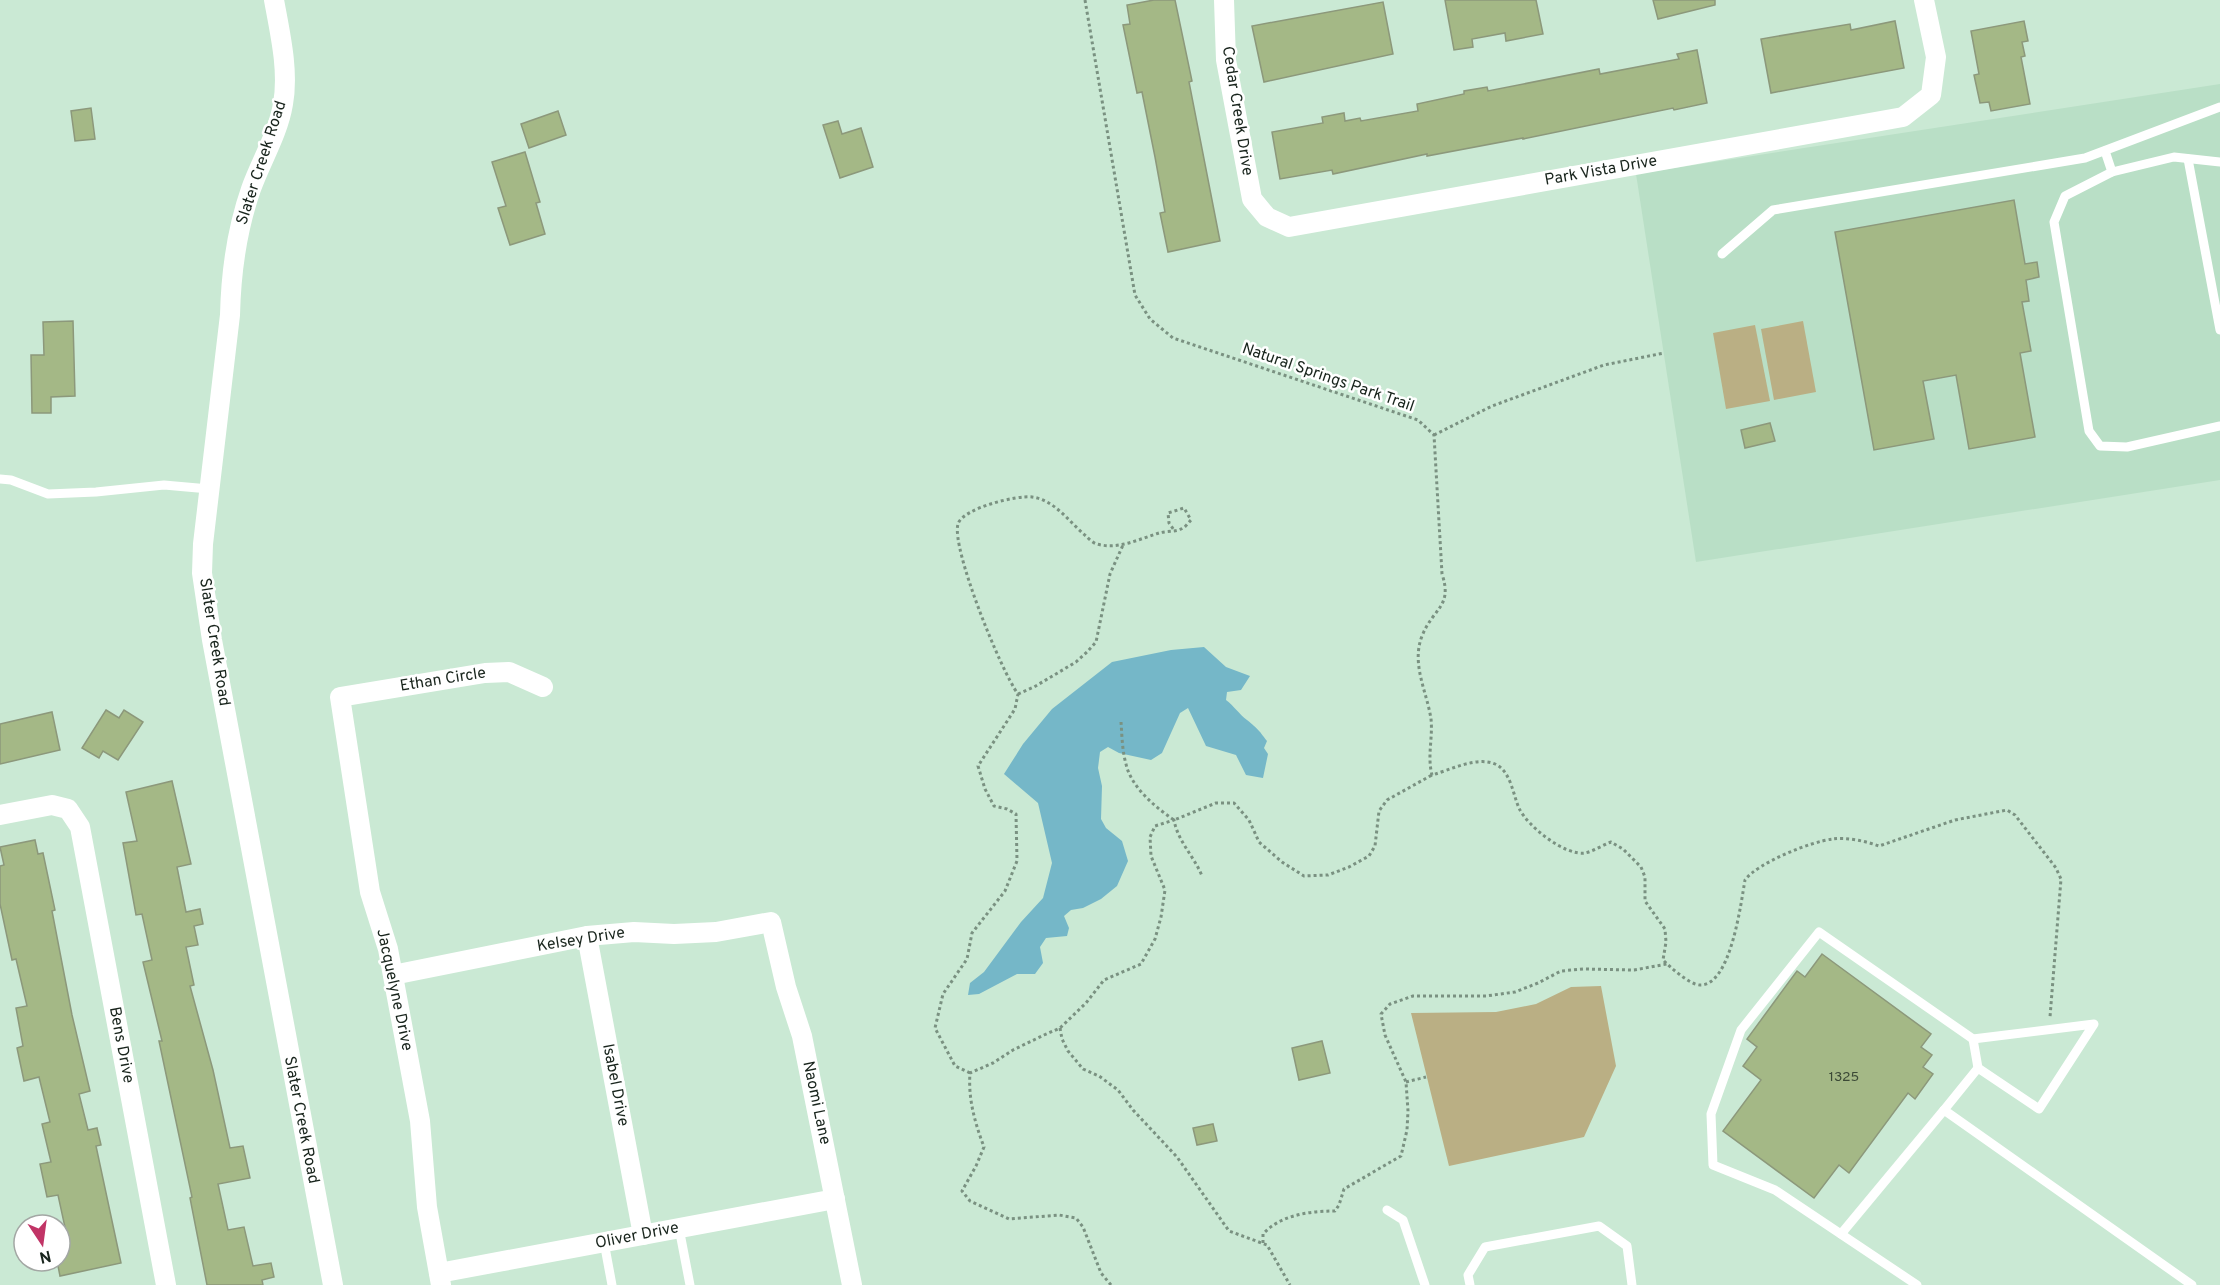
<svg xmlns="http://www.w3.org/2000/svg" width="2220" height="1285" font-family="Overpass,sans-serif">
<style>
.built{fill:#b9dfc6}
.green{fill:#baaf84}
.water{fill:#75b7c8}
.building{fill:#a4b886;stroke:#8c987b;stroke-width:1.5}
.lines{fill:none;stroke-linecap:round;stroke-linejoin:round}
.path{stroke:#7a9181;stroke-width:3;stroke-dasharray:3 3;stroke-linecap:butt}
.service{stroke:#fff;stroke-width:9}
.minor{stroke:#fff;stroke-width:20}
.labels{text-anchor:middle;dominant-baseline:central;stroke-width:5;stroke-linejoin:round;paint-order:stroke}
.number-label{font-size:14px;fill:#3b4936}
.street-label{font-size:16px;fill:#18241c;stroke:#fff}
</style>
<rect width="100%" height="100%" fill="#cae9d4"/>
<path class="built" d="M2220,84v396l-524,82 -60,-388z"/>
<g class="green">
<path d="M1803,321l13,71 -42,8 -13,-71z"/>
<path d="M1755,325l15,76 -44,8 -13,-76z"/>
<path d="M1601,986l15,80 -32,71 -135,29 -38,-153 85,-1 40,-8 35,-17z"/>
</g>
<path class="water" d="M1204,647l22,20 24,9 -9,14 -14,2 -1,8c8,6 13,14 21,20 11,9 11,9 20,21l-3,7 4,6 -5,24 -17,-3 -10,-20 -30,-9 -18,-38 -8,5 -18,40 -11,7 -32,-7 -11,-6 -8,5 -2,16 4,18 -1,33 5,9 16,13 6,20 -11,25 -16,13 -18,9 -12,2 -7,6 5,12 -2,8 -21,2 -6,9 3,16 -8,11h-18l-38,20 -11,1 2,-12 14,-11 37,-50 22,-24 9,-35 -14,-60 -34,-29 19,-30 29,-35 60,-47 59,-12z"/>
<g class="building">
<path d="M1154,0h21l17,81 -3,1 31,159 -52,11 -8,-39 5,-1 -10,-55 -13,-65 -5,1 -14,-68 7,-1 -3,-19z"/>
<path d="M1445,0h91l7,34 -37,7 -1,-8 -33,6 1,8 -19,3z"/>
<path d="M1653,0h62v5l-57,14z"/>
<path d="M1383,2l10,52 -129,28 -12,-56z"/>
<path d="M1895,21l9,47 -133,25 -10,-54 89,-15 1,6z"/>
<path d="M2024,21l4,20 -6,1 3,14 -4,1 9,47 -39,7 -2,-9 -9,1 -6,-28 5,-1 -8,-43z"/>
<path d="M1697,50l10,53 -33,7 -1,-2 -150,31v-1l-96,18v-2l-94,20 -1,-4 -52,9 -8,-47 51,-9 -1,-6 22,-4 1,8 15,-3 1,3 57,-10 -1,-7 47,-10v-3l23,-4 1,4 111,-22 1,5 79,-15 -2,-5z"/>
<path d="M91,108l4,31 -20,2 -4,-30z"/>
<path d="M558,111l8,24 -37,13 -8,-24z"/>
<path d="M838,121l4,13 19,-6 12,39 -33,11 -17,-53z"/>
<path d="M525,152l15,50 -4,1 9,31 -35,11 -12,-37 8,-2 -14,-44z"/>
<path d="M2014,200l11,64 12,-2 2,15 -13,3 3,21 -7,1 9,49 -11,2 15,84 -66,12 -13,-74 -33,6 11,58 -60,11 -39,-218z"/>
<path d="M73,321l2,75 -24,1v16h-19l-1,-58h13l-1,-33z"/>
<path d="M1770,423l5,18 -30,7 -4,-18z"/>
<path d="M106,710l13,8 5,-8 19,12 -25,38 -15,-9 -4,7 -17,-10z"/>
<path d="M52,712l8,38 -60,14v-40z"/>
<path d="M172,781l19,83 -14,3 9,45 14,-3 3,15 -9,2 4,19 -12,2 8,38 -4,1 23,84 17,78 13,-2 7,32 -32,6 10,46 16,-3 9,39 18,-3 3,14 -12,3 1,5h-56l-17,-87 2,-1 -33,-156h3l-19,-79 9,-2 -10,-46 -6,1 -13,-72 14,-2 -11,-49z"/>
<path d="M35,840l3,14 5,-1 12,57 -3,1 20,104 18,76 -11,3 9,36 9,-2 4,17 -5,1 25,117 -61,13 -3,-15h3v-19l8,-1 -10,-46 -11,2 -7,-33 11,-2 -9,-38 8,-2 -11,-45 -15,4 -7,-33 6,-2 -7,-38 11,-2 -11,-47 -4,1 -12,-56v-38l4,-1 -4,-18z"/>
<path d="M1822,954l109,80 -10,13 11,8 -9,12 10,7 -18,25 -7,-6 -59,80 -10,-8 -25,33 -91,-67 38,-51 -18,-14 14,-19 -10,-8 50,-68 8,6z"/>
<path d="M1322,1041l8,32 -31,7 -7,-32z"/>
<path d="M1213,1124l4,17 -20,4 -4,-17z"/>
</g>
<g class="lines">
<g class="path">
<path d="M1085,0l50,295 15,24 23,19 245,82 16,15 8,139c11,33 -9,34 -20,62 -11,28 5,56 9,83 2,19 -4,37 1,56 18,-5 45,-19 63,-11 16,7 18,31 24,44 8,18 46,48 66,45 9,-2 18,-8 26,-11l12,7 18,18 4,10v24l20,28 1,13 -3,18c7,7 27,25 37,25 31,1 41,-83 45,-105 12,-17 67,-39 88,-41 14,-2 32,2 46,7l76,-26 52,-10 8,5 41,53 5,11 -11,138"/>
<path d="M1434,435l58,-29 112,-41 60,-12"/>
<path d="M1018,694l16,-7 42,-25 11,-10 9,-10 14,-68 13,-29"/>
<path d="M1121,722c1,13 1,28 5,42 5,23 29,43 48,56l42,-17h18l15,17 10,22 23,20 22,14 24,-1 21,-8 20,-11 6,-10 4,-35 8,-11 45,-25"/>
<path d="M1060,1028l2,11 6,12 15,18 16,7 19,14 15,20 44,47 52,74 38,14 23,40"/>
<path d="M970,1073l-15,-7 -20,-38 8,-34 24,-35 5,-26 33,-42 12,-30 -1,-47 -9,-5 -13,-3 -9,-17 -7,-23 37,-57 3,-15c-17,-23 -67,-146 -60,-170 5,-16 59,-29 74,-27 23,3 37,25 54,39 3,3 7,7 11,8 21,6 42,-5 62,-11 7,-2 16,-1 22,-4 4,-1 7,-6 10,-9l-7,-12 -16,5 1,10 5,7"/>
<path d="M1406,1082l20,-5"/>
<path d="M1263,1243v-9c17,-19 47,-23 72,-23l4,-6 5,-16 57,-33 6,-26 1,-19 -2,-29 -21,-47 -4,-21 9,-10 23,-8h73l29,-4 23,-9 23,-12 22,-2 51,1 33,-6"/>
<path d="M1111,1285l-10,-12 -18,-46 -7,-9 -17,-3 -50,4 -39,-18 -8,-10 14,-25 8,-19c-9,-24 -16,-48 -14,-74l23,-10 20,-13 31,-15 16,-7 26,-25 18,-23 37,-16 14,-25 6,-22 4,-27 -14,-34 -1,-19 5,-11 19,-6c4,22 20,36 28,56"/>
</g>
<g class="service">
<path d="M2105,151l7,21"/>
<path d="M2188,159l32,171"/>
<path d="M2220,162l-46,-5 -62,15 -47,24 -11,26 35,209 11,15 27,1 93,-21"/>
<path d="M1722,254l51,-44 312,-52 135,-51"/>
<path d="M0,479l11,1 37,14 48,-2 68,-7 45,4"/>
<path d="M1973,1039l5,29"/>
<path d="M1387,1210l16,10 22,65"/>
<path d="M679,1228l11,57"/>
<path d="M1841,1234l103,-124"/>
<path d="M604,1242l8,43"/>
<path d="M1470,1285l-2,-10 17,-28 114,-21 28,20 5,39"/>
<path d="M1917,1285l-142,-95 -62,-25 -2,-51 30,-84 78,-98 154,107 121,-15 -55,85 -61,-41 -34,42 248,175"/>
</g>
<g class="minor">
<path d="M274,0c6,33 15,71 9,104 -5,30 -22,57 -32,85 -14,40 -20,84 -21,126l-27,229 -1,29 10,67 121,645"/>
<path d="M1224,0l2,60 26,139 15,18 22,10 614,-110 28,-22 5,-38 -12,-57"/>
<path d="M0,815l52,-10 16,4 12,18 86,458"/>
<path d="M587,936l56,299"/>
<path d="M393,975l194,-39 47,-4 40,2 42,-2 55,-10 15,65 16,49 50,249"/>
<path d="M439,1273l396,-74"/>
<path d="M441,1285l-14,-78 -7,-86 -32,-172 -18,-57 -30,-195 145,-24 24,-1 34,15"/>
</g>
</g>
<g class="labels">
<g class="number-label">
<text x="1844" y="1077">1325</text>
</g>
<g class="street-label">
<text transform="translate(1237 111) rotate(81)">Cedar Creek Drive</text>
<text transform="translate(262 163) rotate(-72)">Slater Creek Road</text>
<text transform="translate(1601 171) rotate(-10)">Park Vista Drive</text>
<text transform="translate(1328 378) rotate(19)">Natural Springs Park Trail</text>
<text transform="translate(214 642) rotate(81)">Slater Creek Road</text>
<text transform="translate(443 680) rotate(-9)">Ethan Circle</text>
<text transform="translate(581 940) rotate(-9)">Kelsey Drive</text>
<text transform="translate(394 990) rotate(78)">Jacquelyne Drive</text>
<text transform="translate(121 1045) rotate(79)">Bens Drive</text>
<text transform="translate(615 1085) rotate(79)">Isabel Drive</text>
<text transform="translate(816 1103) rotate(78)">Naomi Lane</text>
<text transform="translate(301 1120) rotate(79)">Slater Creek Road</text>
<text transform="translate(637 1236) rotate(-11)">Oliver Drive</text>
</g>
</g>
<g transform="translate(42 1243) rotate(167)"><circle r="28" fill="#ffffff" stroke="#a3a7a4" stroke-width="1.5"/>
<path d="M0-4.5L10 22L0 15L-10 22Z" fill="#c13466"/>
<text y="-9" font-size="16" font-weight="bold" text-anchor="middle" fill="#18241c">N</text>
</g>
</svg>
